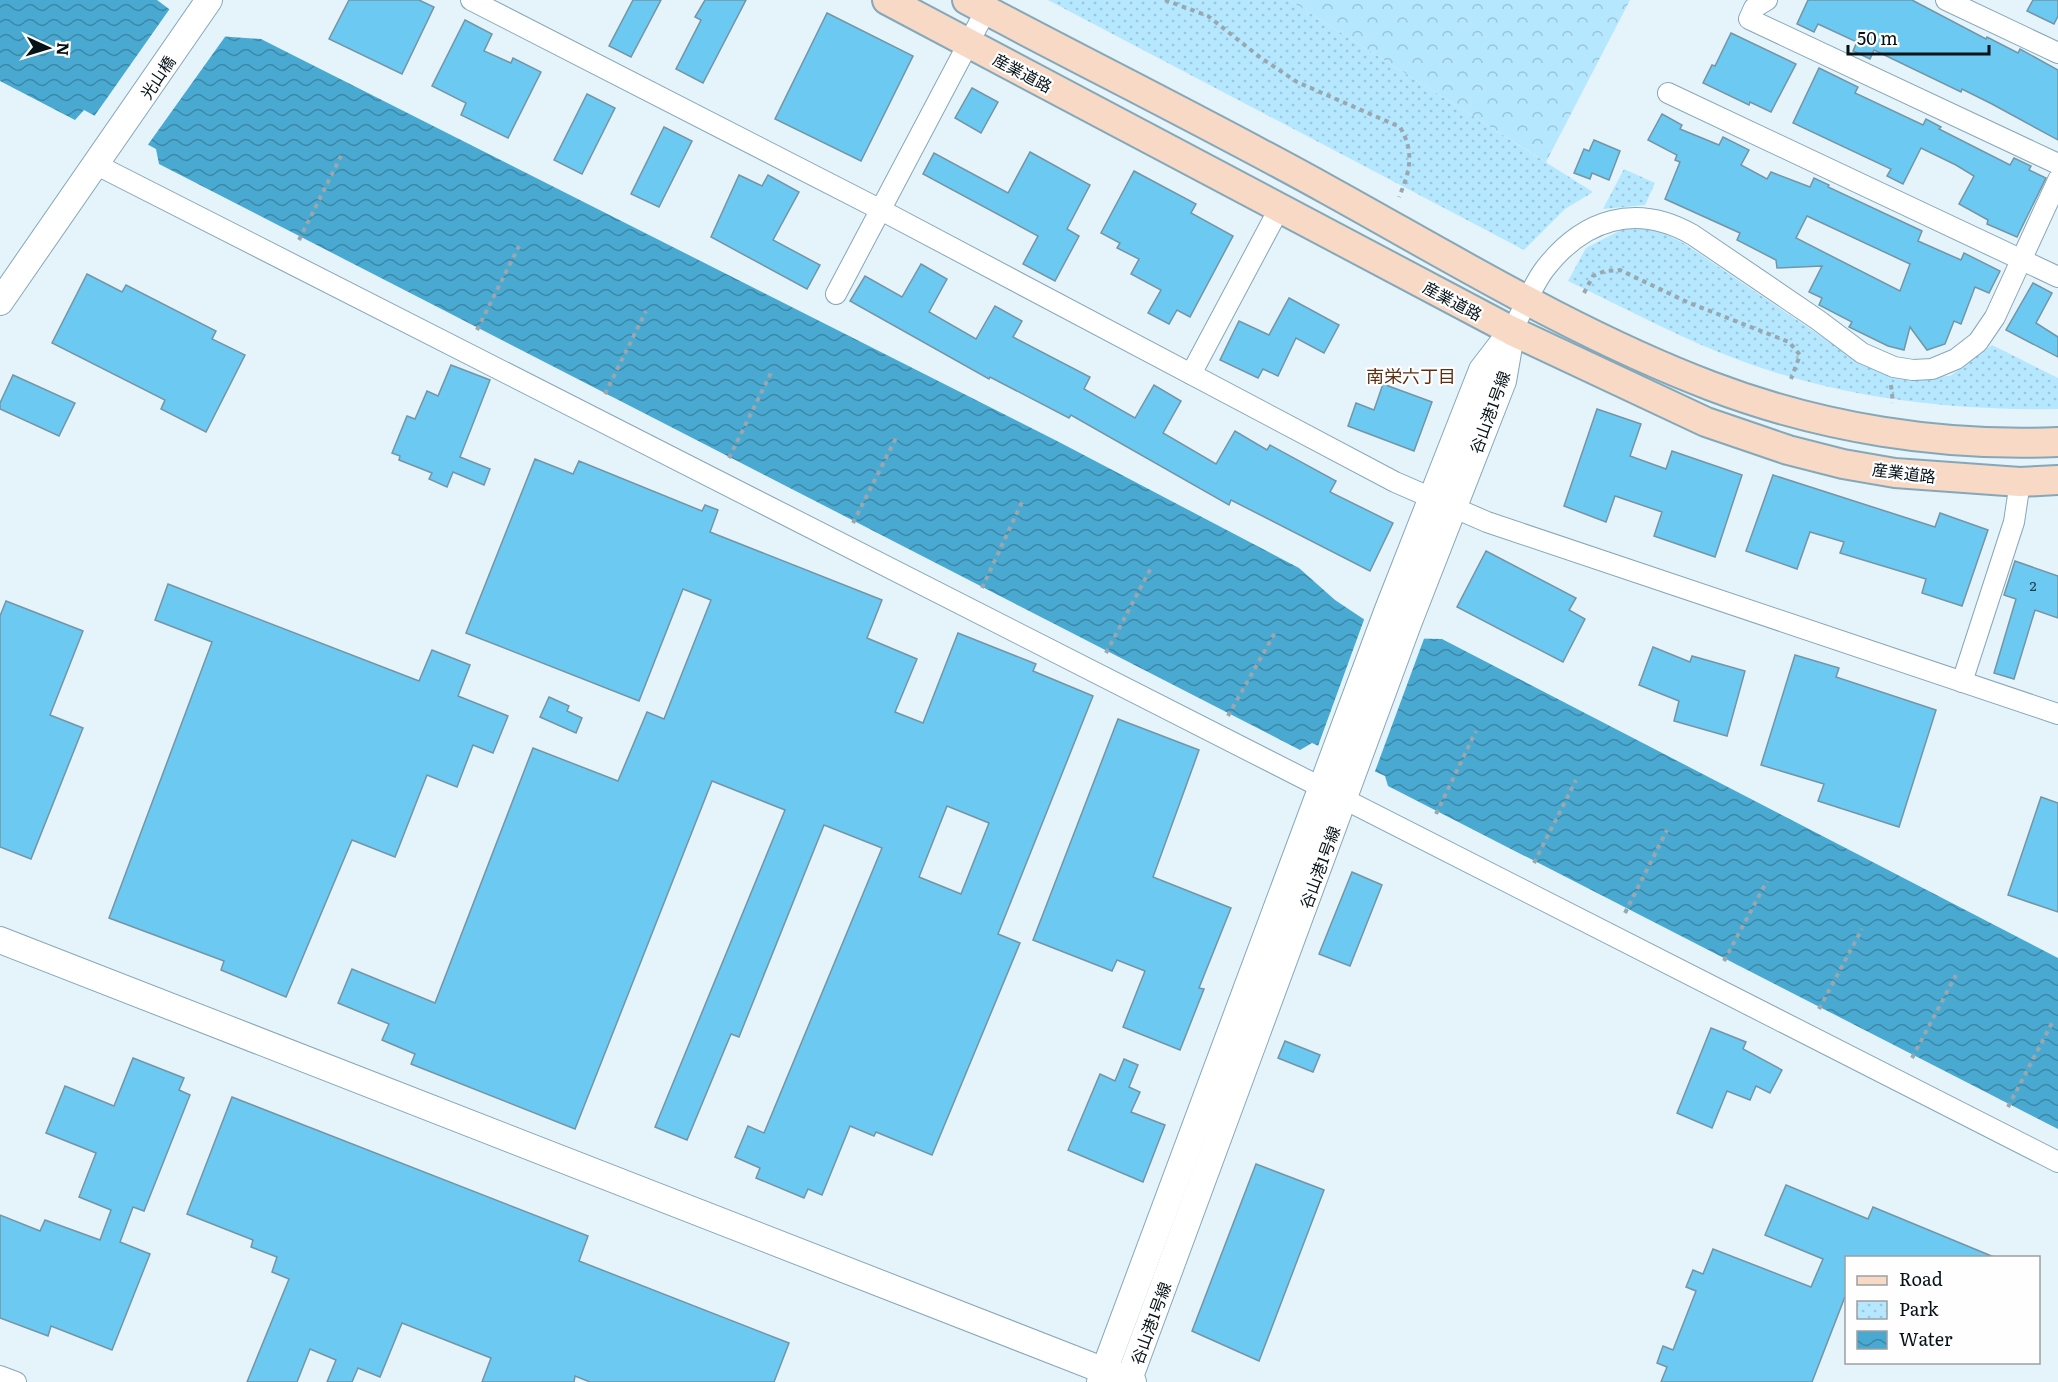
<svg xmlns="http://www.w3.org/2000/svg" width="2058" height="1382" font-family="Literata,'Noto Sans JP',serif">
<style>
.forest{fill:url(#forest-crowns)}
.park{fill:url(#park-dots)}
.water{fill:url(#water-waves)}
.pier{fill:#e5f3fa}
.building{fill:#6bc9f2;stroke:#7395a5;stroke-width:1.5;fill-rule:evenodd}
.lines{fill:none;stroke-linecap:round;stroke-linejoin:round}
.minor-casing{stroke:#85a8b9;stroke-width:22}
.tertiary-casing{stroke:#85a8b9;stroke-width:28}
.secondary-casing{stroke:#85a8b9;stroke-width:32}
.path{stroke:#99a7ae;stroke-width:4;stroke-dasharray:4.5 4.5;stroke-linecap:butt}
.minor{stroke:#fff;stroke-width:20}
.tertiary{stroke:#fff;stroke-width:26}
.secondary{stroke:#f7d9c5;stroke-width:28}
.labels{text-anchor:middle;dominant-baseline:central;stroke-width:4.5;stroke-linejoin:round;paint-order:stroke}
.number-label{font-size:14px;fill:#1e404e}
.street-label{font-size:16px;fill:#051218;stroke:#fefefe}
.neighbourhood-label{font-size:18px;fill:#5d2f0e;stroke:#fefefe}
</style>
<defs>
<pattern id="forest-crowns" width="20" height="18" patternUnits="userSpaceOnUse" patternTransform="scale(1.5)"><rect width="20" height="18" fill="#b5e7ff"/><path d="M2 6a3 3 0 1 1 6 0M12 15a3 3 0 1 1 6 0" fill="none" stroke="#9ac5da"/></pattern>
<pattern id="park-dots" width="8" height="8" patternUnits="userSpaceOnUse" patternTransform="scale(1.5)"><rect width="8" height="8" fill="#b5e7ff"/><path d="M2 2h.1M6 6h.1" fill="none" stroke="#9ac5da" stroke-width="1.8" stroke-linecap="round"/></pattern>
<pattern id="water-waves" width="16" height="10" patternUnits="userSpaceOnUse" patternTransform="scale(1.5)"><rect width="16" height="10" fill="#49a9d1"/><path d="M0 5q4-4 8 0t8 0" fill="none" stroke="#3b88a9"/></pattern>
</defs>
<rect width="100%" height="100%" fill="#e5f3fa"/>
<path class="forest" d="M1289,0h341l-84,162z"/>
<g class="park">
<path d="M1048,0h241l304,192 -28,17 -41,41z"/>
<path d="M1624,169l31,14 -10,22 -42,4z"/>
<path d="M1627,227l33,4 25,13 171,116 41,18 53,-2 42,-31 66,33v31c-116,2 -234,-13 -342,-58 -51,-21 -99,-47 -148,-70l18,-33z"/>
</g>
<path class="water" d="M0,0h157l47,35 57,4 798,403 240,126 36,32 57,38 50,1 616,319v171l-670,-343 -3,-10 -73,-33 -12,7 -1141,-586 -3,-15 -72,-39 -9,10 -75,-39z"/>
<g class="pier">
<path d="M171,7l34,25 22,2 -80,112 -54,-28z"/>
<path d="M1365,617l28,18 32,1 -51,138 -56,-28z"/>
</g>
<g class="building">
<path d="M349,0h70l15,7 -32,67 -73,-35z"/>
<path d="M633,0h28l-30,57 -22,-11z"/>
<path d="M705,0h41l-43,83 -27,-14 25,-49 -6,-3z"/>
<path d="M1808,0h104l74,39 1,-2 31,16 2,-4 38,21v70l-66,-36 -30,-15 -1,3 -87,-42 -4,9 -17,-8 4,-9 -39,-18 -4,8 -17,-8z"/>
<path d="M2033,0h25v16l-4,8 -27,-13z"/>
<path d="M827,13l86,43 -52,105 -86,-42z"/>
<path d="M465,20l27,14 -8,17 27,12 2,-5 28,14 -33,66 -47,-23 5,-12 -34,-17z"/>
<path d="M1731,33l65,31 -25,48 -21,-10 -1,3 -46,-22 9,-18 3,1z"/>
<path d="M1819,68l39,19 -3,6 68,32 3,-6 15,8 -2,2 71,36 4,-7 17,8 -2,4 17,8 -29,59 -30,-13 1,-4 -29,-16 15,-28 -18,-11 -35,-17 -18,36 -16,-8 4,-7 -98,-46z"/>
<path d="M972,88l26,14 -17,31 -26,-15z"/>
<path d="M587,94l28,14 -33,66 -28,-14z"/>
<path d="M1662,114l20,11 -2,4 39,16 4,-8 26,13 -8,15 26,14 4,-7 39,15 4,-9 15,7 -1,2 94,44 -4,10 43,19 3,-7 36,18 -11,22 -14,-6 -14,37 -7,-3 -9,23 -18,6 -17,-23 -6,23 -16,-4 -39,-19 3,-5 -33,-17 3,-7 -13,-6 13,-26 -45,2 -1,-8 -39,-20 3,-7 -75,-34 15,-37 -5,-2 2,-5 -29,-15zM1807,216l103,48 -10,27 -104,-53z"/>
<path d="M664,127l28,14 -33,66 -28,-13z"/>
<path d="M1594,140l26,11 -11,29 -17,-7 -2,6 -16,-6 10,-24 5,2z"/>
<path d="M1030,152l60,33 -23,44 12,7 -24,45 -32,-17 15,-28 -115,-62 11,-21 74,40z"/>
<path d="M1134,171l62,33 -5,9 42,23 -43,81 -13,-7 -8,14 -21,-11 13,-23 -30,-16 8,-15 -22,-11 3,-5 -19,-10z"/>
<path d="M739,175l23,11 6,-11 31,17 -26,48 47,25 -13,24 -96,-52z"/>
<path d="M921,264l26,15 -18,33 47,27 19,-33 27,15 -9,16 77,40 -6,12 51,29 19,-33 27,16 -18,32 53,31 19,-33 32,19 3,-5 66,36 -6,11 63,31 -23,48 -139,-71 -2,5 -158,-90 -2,3 -79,-41 -1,2 -139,-78 15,-25 37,21z"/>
<path d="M87,274l35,18 4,-7 90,46 -4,8 33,16 -39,77 -45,-23 4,-9 -113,-57z"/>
<path d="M2033,283l19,10 -16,30 22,14v20l-52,-27z"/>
<path d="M1289,298l50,27 -15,28 -28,-15 -18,38 -15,-7 -5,9 -38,-18 19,-39 30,14z"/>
<path d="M451,365l39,15 -30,77 30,12 -6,16 -31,-13 -6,15 -18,-8 3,-6 -33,-13 1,-4 -8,-3 15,-37 8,3 12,-28 11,5z"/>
<path d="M13,375l62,28 -16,33 -59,-27v-6z"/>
<path d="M1383,384l49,18 -18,49 -66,-25 8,-23 18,7z"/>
<path d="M1597,409l44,15 -11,32 36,13 6,-18 70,24 -27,82 -61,-21 8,-24 -47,-16 -9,26 -42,-16z"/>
<path d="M535,459l38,15 6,-13 123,50 3,-6 13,5 -8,22 172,68 -15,38 50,21 -22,53 28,11 35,-90 78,31 -3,7 60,25 -95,238 22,9 -88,212 -56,-23 -2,4 -24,-10 -28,69 -14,-6 -4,9 -48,-20 4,-10 -25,-11 13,-31 16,7 118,-285 -58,-23 -85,212 -8,-3 -44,106 -32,-13 130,-317 -73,-29 -137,348 -164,-65 4,-10 -33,-14 7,-16 -51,-21 14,-34 83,34 98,-255 85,33 29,-69 17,7 47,-119 -28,-11 -44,112 -173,-68zM947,806l42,17 -28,71 -42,-17z"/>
<path d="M1773,475l162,52 5,-14 48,17 -26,76 -40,-13 4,-14 -86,-26 4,-11 -34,-10 -13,37 -51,-18z"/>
<path d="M1486,551l90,47 -7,12 16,9 -22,43 -106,-55z"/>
<path d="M2015,561l43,15v42l-23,-8 -21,69 -20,-6 22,-74 -12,-4z"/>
<path d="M168,584l251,97 13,-31 38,15 -12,31 50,20 -15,37 -20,-8 -16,42 -30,-12 -32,82 -43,-17 -66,157 -65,-27 3,-9 -115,-43 103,-276 -57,-22z"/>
<path d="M6,601l77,30 -33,84 33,13 -52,131 -31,-12v-231z"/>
<path d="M1653,647l37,15 2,-6 53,15 -18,65 -53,-15 5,-20 -40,-16z"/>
<path d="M1795,655l44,13 -3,9 100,33 -37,117 -81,-26 6,-17 -63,-19z"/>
<path d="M549,697l20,9 -2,5 15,7 -6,15 -36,-16z"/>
<path d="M1118,719l81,31 -46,127 78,31 -32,80 5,1 -24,61 -57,-23 22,-56 -28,-11 -5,11 -79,-31z"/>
<path d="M2041,797l17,6v109l-50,-17z"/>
<path d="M1352,872l30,13 -32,81 -31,-12z"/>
<path d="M1711,1028l35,14 -3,7 39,21 -12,23 -14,-7 -6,14 -23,-9 -15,37 -35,-15z"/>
<path d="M1285,1041l35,14 -7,17 -35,-14z"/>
<path d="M133,1058l51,20 -5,12 11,5 -46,116 -11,-4 -13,35 30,12 -38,96 -61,-24 -3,10 -48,-18v-103l40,16 5,-11 55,20 11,-30 -32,-13 17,-44 -50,-20 19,-47 49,20z"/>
<path d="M1124,1059l14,6 -9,22 11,5 -9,20 34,13 -22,57 -75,-32 32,-76 15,7z"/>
<path d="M232,1097l356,139 -9,25 210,82 -15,39h-184l-15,-6 -1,6h-92l9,-24 -89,-35 -22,54 -22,-9 -6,14h-25l9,-22 -26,-11 -13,33h-50l42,-103 -17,-7 5,-15 -26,-10 2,-7 -66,-26z"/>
<path d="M1256,1164l68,26 -65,171 -67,-30z"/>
<path d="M1786,1185l82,34 5,-12 121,50h-148v37l-34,88h-151l6,-15 -10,-4 6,-17 10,4 23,-59 -10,-4 7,-17 10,4 10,-25 98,38 12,-28 -58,-24z"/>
</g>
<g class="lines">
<g class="minor-casing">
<g id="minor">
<path d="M471,0l410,210 514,272 92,40 571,192"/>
<path d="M1767,0l-13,8 -5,11 309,145"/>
<path d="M1946,0l112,53"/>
<path d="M1668,93l390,184"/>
<path d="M97,165l1961,997"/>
<path d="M836,294l150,-284"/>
<path d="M1512,331c10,-19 19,-43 32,-61 39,-51 92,-68 149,-35l125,85 44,33 32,14 19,3 19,-1 24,-10 22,-17 17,-25 63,-137"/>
<path d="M1191,374l89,-167"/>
<path d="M1962,682l52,-160 6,-40"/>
<path d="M0,1376l16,6"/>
</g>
</g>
<g class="tertiary-casing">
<g id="tertiary">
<path d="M0,302l209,-302"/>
<path d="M0,940l1133,442"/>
<path d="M1100,1382l287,-770 95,-242 30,-39"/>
<path d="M1128,1382l280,-758 95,-243 8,-46"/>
</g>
</g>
<g class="secondary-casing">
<g id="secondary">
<path d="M887,0l625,331 194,91 82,28 55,14 52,9 125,9 38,-2"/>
<path d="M967,0c120,64 242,124 361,190 125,69 249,145 383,196 110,42 230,61 347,56"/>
</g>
</g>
<g class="path">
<path d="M1165,0l43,16 53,42 36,24 103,45c15,26 10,44 -1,70"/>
<path d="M299,240l42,-84"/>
<path d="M1584,293l9,-17 12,-5 15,-1 67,32 102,40 11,13 -9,24"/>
<path d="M477,330l42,-84"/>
<path d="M1891,385l2,18"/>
<path d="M605,394l41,-83"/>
<path d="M729,458l42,-85"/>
<path d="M853,523l43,-85"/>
<path d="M982,588l40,-86"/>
<path d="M1106,653l45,-85"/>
<path d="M1228,716l48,-85"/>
<path d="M1436,814l40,-83"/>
<path d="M1534,863l42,-83"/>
<path d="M1625,913l42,-83"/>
<path d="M1724,961l43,-80"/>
<path d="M1819,1009l43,-80"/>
<path d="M1912,1058l44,-83"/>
<path d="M2008,1107l44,-84"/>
</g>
<use href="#minor" class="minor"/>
<use href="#tertiary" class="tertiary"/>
<use href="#secondary" class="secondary"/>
</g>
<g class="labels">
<g class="number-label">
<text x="2033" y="585">2</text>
</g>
<g class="street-label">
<text transform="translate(1023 72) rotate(28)">産業道路</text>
<text transform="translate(157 77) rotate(-56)">光山橋</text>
<text transform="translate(1453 300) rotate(28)">産業道路</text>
<text transform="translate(1489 412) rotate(-70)">谷山港1号線</text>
<text transform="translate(1904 472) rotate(7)">産業道路</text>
<text transform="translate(1319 867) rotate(-70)">谷山港1号線</text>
<text transform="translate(1150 1323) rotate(-70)">谷山港1号線</text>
</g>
<g class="neighbourhood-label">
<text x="1411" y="375">南栄六丁目</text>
</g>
</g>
<rect x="1845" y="1256" width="195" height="108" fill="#fefefe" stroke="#9aa0a2" stroke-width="1.5"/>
<rect x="1857" y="1276" width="30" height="9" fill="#f7d9c5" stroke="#9aa0a2" stroke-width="1.5"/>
<text x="1899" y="1286" font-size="18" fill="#051218">Road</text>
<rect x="1857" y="1301" width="30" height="18" fill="url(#park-dots)" stroke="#9aa0a2" stroke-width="1.5"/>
<text x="1899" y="1316" font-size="18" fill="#051218">Park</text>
<rect x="1857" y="1331" width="30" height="18" fill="url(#water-waves)" stroke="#9aa0a2" stroke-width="1.5"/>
<text x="1899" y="1346" font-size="18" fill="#051218">Water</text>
<g transform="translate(48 48) rotate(94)" stroke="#fefefe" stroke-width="4.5" paint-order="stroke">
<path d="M0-4.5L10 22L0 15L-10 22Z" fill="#051218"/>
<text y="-9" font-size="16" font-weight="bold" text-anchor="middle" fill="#051218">N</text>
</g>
<path d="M1848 45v9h141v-9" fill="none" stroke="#051218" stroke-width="3"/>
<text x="1857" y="45" font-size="18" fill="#051218" stroke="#fefefe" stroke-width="4.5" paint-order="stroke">50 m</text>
</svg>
